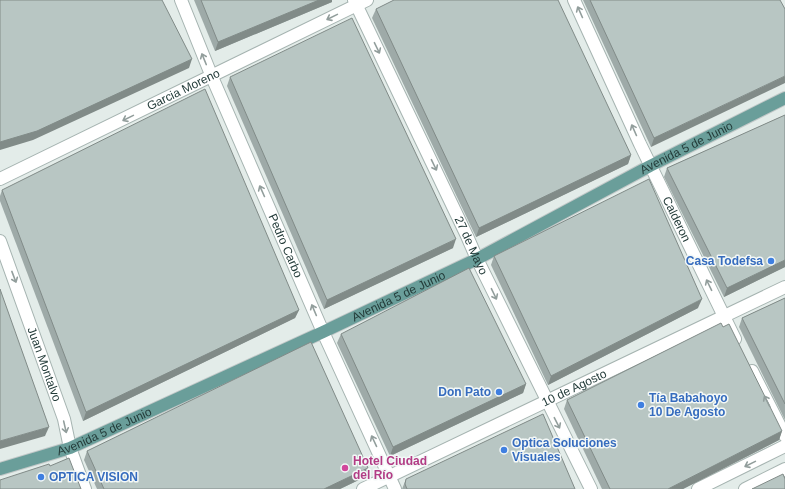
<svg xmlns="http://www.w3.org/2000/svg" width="785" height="489" font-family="Helvetica,sans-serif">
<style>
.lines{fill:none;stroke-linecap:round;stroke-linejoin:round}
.street-casing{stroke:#a6b4b1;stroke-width:14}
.primary-casing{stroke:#c2c8c8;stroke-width:14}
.street{stroke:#fff;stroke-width:12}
.primary{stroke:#6a9e9a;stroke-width:12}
.wall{fill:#9eaaa8}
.shaded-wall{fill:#818b88}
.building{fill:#b8c6c3;stroke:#818b88}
.oneway{stroke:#929e9c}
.shop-dot{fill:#3f7fe0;stroke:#f3f8f7;stroke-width:1.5}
.hotel-dot{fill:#d1479c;stroke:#f3f8f7;stroke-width:1.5}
.labels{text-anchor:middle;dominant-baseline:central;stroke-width:3;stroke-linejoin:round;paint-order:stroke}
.street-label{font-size:12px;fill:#243c3a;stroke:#f3f8f7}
.shop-label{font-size:12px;font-weight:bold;fill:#366cbe;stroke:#f3f8f7;text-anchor:start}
.hotel-label{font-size:12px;font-weight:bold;fill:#b23c85;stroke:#f3f8f7;text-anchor:start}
</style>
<rect width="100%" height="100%" fill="#e3ece9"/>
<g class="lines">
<g class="street-casing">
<g id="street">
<path id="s1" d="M181,0l31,77 111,255 72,157"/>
<path id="s2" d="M354,0l113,236 10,23 114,230"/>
<path id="s3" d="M574,0l66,144 95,195"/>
<path id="s4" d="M0,179l367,-179"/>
<path id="s5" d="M0,241l64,178 6,29 15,41"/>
<path d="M752,371l33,65"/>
<path id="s6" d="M363,489l422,-202"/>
<path d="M698,489l87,-43"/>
<path d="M745,489l40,-20"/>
</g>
</g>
<g class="primary-casing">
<g id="primary">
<path id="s7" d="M0,469l70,-21 253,-116 154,-73 173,-93 135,-68"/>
</g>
</g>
<use href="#street" class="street"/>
<use href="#primary" class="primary"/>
</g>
<g class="wall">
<path d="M194,0h138v2l-117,49z"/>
<path d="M583,0h197l-129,147z"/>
<path d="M376,9l255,146 -3,9 -152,73 -104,-219z"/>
<path d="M230,77l223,171 -129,61 -97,-223z"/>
<path d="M785,115v152l-61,30 -60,-120 3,-9z"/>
<path d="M2,190l297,120 -4,8 -212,103 -83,-220v-5z"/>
<path d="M494,256l204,52 -150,77 -57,-120z"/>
<path d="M785,298v122l-46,-93 3,-9z"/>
<path d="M341,334l185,50 -3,9 -133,63 -53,-113z"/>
<path d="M567,400l215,31 -3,9 -96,49h-81l-38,-80z"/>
<path d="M87,451l281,17 -3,9 -25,12h-243l-13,-29z"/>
<path d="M406,479l169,10h-173z"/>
</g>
<g class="shaded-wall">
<path d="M319,0h13v2l-117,49 3,-9z"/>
<path d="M192,59l-3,9 -156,72 -33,10v-8z"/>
<path d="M785,76v7l-134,64 3,-9z"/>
<path d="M631,155l-3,9 -152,73 3,-9z"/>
<path d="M456,239l-3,9 -129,61 3,-9z"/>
<path d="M785,260v7l-61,30 3,-9z"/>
<path d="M702,299l-4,9 -150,77 3,-9z"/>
<path d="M299,310l-4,8 -212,103 3,-9z"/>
<path d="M526,384l-3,9 -133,63 3,-9z"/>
<path d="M49,427l-4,9 -45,13v-8z"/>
<path d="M782,431l-3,9 -96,49h-15z"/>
<path d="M368,468l-3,9 -25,12h-16z"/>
</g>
<g class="building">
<path d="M0,0h162l30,59 -155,72 -37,11z"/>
<path d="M201,0h118l-101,42z"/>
<path d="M394,0h164l73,155 -152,73 -103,-219z"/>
<path d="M590,0h190l5,9v67l-131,62z"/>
<path d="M352,18l104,221 -129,61 -97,-223z"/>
<path d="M205,89l94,221 -213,102 -84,-222z"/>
<path d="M785,115v145l-58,28 -60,-120z"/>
<path d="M649,179l53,120 -151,77 -57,-120z"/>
<path d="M469,268l57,116 -133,63 -52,-113z"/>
<path d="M0,289l49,138 -49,14z"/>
<path d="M785,298v106l-43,-86z"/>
<path d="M721,323l2,4 6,-3 53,107 -114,58h-58l-43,-89z"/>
<path d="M311,342l57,126 -44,21h-220l-17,-38z"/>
<path d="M543,414l32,75h-168l-2,-5 1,-5z"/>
<path d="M69,458l12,31h-81v-9l49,-16 1,2z"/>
<path d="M783,474l2,5v10h-33z"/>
</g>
<defs><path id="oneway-shaft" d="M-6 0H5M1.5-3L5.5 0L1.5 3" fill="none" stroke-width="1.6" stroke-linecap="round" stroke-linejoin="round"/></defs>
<g class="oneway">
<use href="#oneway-shaft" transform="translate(580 12) rotate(-114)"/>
<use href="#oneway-shaft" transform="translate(332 17) rotate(154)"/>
<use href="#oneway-shaft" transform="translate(377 48) rotate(64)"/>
<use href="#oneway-shaft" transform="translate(204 59) rotate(-112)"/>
<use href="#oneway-shaft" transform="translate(128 118) rotate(154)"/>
<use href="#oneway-shaft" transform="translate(634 130) rotate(-114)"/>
<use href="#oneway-shaft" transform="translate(434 165) rotate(64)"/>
<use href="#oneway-shaft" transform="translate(262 191) rotate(-114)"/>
<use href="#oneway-shaft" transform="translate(14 277) rotate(69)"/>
<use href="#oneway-shaft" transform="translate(709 285) rotate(-116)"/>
<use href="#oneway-shaft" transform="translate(494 294) rotate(64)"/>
<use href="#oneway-shaft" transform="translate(314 310) rotate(-113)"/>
<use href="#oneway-shaft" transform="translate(767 401) rotate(-117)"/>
<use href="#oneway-shaft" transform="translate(557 423) rotate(63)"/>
<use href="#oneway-shaft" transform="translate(65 427) rotate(77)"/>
<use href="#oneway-shaft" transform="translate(374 441) rotate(-115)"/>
<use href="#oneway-shaft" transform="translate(750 464) rotate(154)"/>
</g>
<g class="shop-dot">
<circle cx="771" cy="261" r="4"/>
<circle cx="499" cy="392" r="4"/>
<circle cx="641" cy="405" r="4"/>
<circle cx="504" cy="450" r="4"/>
<circle cx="41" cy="477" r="4"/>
</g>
<circle class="hotel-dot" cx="345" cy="468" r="4"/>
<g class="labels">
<g class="street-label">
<text stroke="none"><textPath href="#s4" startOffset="204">Garcia Moreno</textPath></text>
<text stroke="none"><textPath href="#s7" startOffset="759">Avenida 5 de Junio</textPath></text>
<text stroke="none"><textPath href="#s3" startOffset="242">Calderon</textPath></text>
<text stroke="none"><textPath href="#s2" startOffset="272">27 de Mayo</textPath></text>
<text stroke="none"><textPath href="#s1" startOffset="267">Pedro Carbo</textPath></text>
<text stroke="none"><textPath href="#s7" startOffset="435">Avenida 5 de Junio</textPath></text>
<text stroke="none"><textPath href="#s5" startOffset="131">Juan Montalvo</textPath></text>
<text stroke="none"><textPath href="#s6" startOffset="234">10 de Agosto</textPath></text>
<text stroke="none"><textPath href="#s7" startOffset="111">Avenida 5 de Junio</textPath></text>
</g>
<g class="shop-label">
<text x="763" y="261" text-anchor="end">Casa Todefsa</text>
<text x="491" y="392" text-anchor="end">Don Pato</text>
<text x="649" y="398">Tía Babahoyo<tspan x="649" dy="14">10 De Agosto</tspan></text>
<text x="512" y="443">Optica Soluciones<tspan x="512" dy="14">Visuales</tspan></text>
<text x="49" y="477">OPTICA VISION</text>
</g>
<g class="hotel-label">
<text x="353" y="461">Hotel Ciudad<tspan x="353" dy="14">del Río</tspan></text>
</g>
</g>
</svg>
